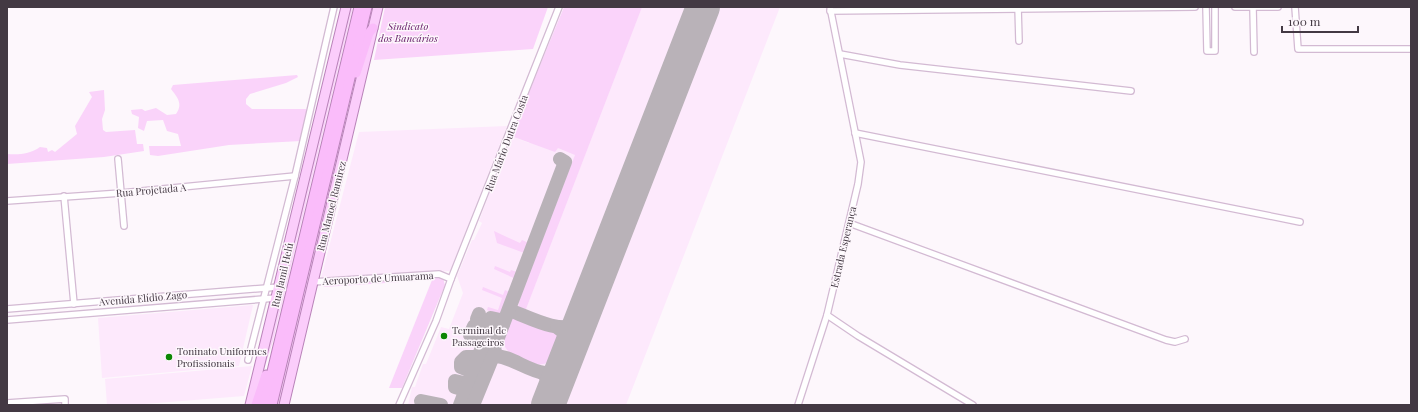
<svg xmlns="http://www.w3.org/2000/svg" width="1418" height="412" font-family="'Playfair Display',serif">
<style>
.built{fill:#fde9fc}
.green{fill:#fad3fa}
.lines{fill:none;stroke-linecap:round;stroke-linejoin:round}
.taxiway{stroke:#b9b2b8;stroke-width:14}
.runway{stroke:#b9b2b8;stroke-width:34}
.minor-casing{stroke:#d3bad3;stroke-width:8}
.primary-casing{stroke:#b983b9;stroke-width:11}
.trunk-casing{stroke:#b983b9;stroke-width:11}
.minor{stroke:#fff;stroke-width:5.5}
.primary{stroke:#fbcdfb;stroke-width:9}
.trunk{stroke:#fabcfa;stroke-width:9}
.poi-dot{fill:#0c8604;stroke:#fdf7fc;stroke-width:1.5}
.labels{text-anchor:middle;dominant-baseline:central;stroke-width:3;stroke-linejoin:round;paint-order:stroke}
.park-label{font-size:10px;font-style:italic;fill:#621665;stroke:#fdf7fc}
.street-label{font-size:10px;fill:#433943;stroke:#fdf7fc}
.poi-label{font-size:10px;fill:#433943;stroke:#fdf7fc;text-anchor:start}
</style>
<rect width="100%" height="100%" fill="#fdf7fc"/>
<g class="built">
<path d="M611,7h169l-154,398h-218l4,-18h3l8,-23h3l15,-37 8,2 14,-36 -6,-17 15,-36h2l8,-17 -3,-2 32,-85 18,7z"/>
<path d="M507,126l-57,145 -129,7 38,-146z"/>
<path d="M253,305l-14,61 -137,12 -4,-60z"/>
<path d="M252,366l-8,30 -112,9h-25l-2,-26z"/>
</g>
<g class="green">
<path d="M350,7h3l-80,334 -17,54z"/>
<path d="M385,7h163l-15,42 -159,11z"/>
<path d="M564,7h78l-116,302 -4,2 -4,-3 1,-7 56,-146 -17,-7 -3,4 -44,-16z"/>
<path d="M361,65l-80,340h-5l57,-238z"/>
<path d="M297,75l1,2 -12,6 -36,11 -4,5v5l6,5h54l1,2 -6,30 -72,4 -71,11 -8,-1 -1,-9h32l-3,-12 -11,-3 -4,-11 -16,1 -3,10 -6,-3 1,-11 -7,-3 -1,-4 11,-1 3,2 11,-3 11,7 9,-1c7,-10 2,-16 -5,-25l2,-4z"/>
<path d="M104,90l1,20 -3,9 1,11 3,2 29,-2 2,14h6l1,7 -40,6 -97,7v-10c12,1 23,0 33,-7l7,1 1,4 4,-2 3,2 22,-18 -2,-8 17,-29 -3,-5z"/>
<path d="M494,231l26,12 2,-3 9,4 -4,10 -30,-11z"/>
<path d="M495,266l15,6 1,-2 9,3 -2,7 -24,-11z"/>
<path d="M438,276l5,2 2,7 -43,103h-13l43,-108 -108,7 -2,-3z"/>
<path d="M483,287l20,8 2,-5 7,3 -9,24 -16,-7 1,-3 10,3 4,-12 -20,-8z"/>
<path d="M512,315l51,19c-3,9 -5,23 -14,28 -13,8 -44,-5 -46,-21 -1,-8 6,-19 9,-26z"/>
</g>
<g class="lines">
<g class="taxiway">
<path d="M509,310c22,8 47,23 70,15"/>
<path d="M479,314l-2,5 1,5 18,7"/>
<path d="M557,327l9,7 5,11"/>
<path d="M470,335l4,-9 4,-2"/>
<path d="M482,340l4,-10 4,-2 -2,-4 3,-6 9,2 3,4"/>
<path d="M476,357h-10l-5,5v5l12,5 5,6"/>
<path d="M488,365l-2,-4 4,-8 6,3 -2,-8 71,-186 -5,-3"/>
<path d="M543,373l9,10 1,10"/>
<path d="M462,389l-7,-2v-6l13,3 8,5"/>
<path d="M421,401l20,4"/>
<path d="M460,405l21,-55 4,-3"/>
<path d="M473,405l20,-49c23,-2 53,34 72,7"/>
</g>
<path class="runway" d="M548,405l155,-398"/>
<g class="minor-casing">
<g id="minor">
<path d="M830,7l31,155 -3,22 -31,131 31,21 115,69"/>
<path d="M1018,7l1,34"/>
<path d="M1206,7l1,44h8v-44"/>
<path d="M1235,7h43"/>
<path d="M1295,7l3,42h113"/>
<path d="M1253,8l1,44"/>
<path d="M830,11l365,-4"/>
<path d="M840,54l60,11 231,26"/>
<path d="M855,133l445,89"/>
<path d="M118,159l6,67"/>
<path d="M64,196l10,108"/>
<path d="M7,201l114,-8 174,-17"/>
<path d="M849,223l317,117 9,2 10,-3"/>
<path d="M451,279l108,-272"/>
<path d="M312,282l127,-8 12,5 -15,42 -37,84"/>
<path d="M7,309l272,-22"/>
<path d="M7,320l269,-22"/>
<path d="M248,360l47,-184 39,-169"/>
<path d="M7,403l58,-4v6"/>
<path d="M798,405l29,-90"/>
</g>
</g>
<g class="primary-casing">
<g id="primary">
<path d="M250,405l96,-398"/>
<path d="M284,405l94,-398"/>
</g>
</g>
<g class="trunk-casing">
<g id="trunk">
<path d="M356,73l13,-40 4,-5"/>
<path d="M256,405l10,-30"/>
<path d="M264,405l95,-398"/>
<path d="M272,405l95,-398"/>
</g>
</g>
<use href="#minor" class="minor"/>
<use href="#primary" class="primary"/>
<use href="#trunk" class="trunk"/>
</g>
<g class="poi-dot">
<circle cx="444" cy="336" r="4"/>
<circle cx="169" cy="357" r="4"/>
</g>
<g class="labels">
<g class="park-label">
<text x="408" y="26">Sindicato<tspan x="408" dy="12">dos Bancários</tspan></text>
</g>
<g class="street-label">
<text transform="translate(506 143) rotate(-69)">Rua Mário Dutra Costa</text>
<text transform="translate(151 190) rotate(-5)">Rua Projetada A</text>
<text transform="translate(331 206) rotate(-76)">Rua Manoel Ramirez</text>
<text transform="translate(843 247) rotate(-77)">Estrada Esperança</text>
<text transform="translate(282 275) rotate(-77)">Rua Jamil Helú</text>
<text transform="translate(378 278) rotate(-3)">Aeroporto de Umuarama</text>
<text transform="translate(143 298) rotate(-5)">Avenida Elídio Zago</text>
</g>
<g class="poi-label">
<text x="452" y="330">Terminal de<tspan x="452" dy="12">Passageiros</tspan></text>
<text x="177" y="351">Toninato Uniformes<tspan x="177" dy="12">Profissionais</tspan></text>
</g>
</g>
<rect width="1418" height="412" fill="none" stroke="#433943" stroke-width="16"/>
<path d="M1282 26v6h76v-6" fill="none" stroke="#433943" stroke-width="2"/>
<text x="1288" y="26" font-size="12" fill="#433943" stroke="#fdf7fc" stroke-width="3" paint-order="stroke">100 m</text>
</svg>
